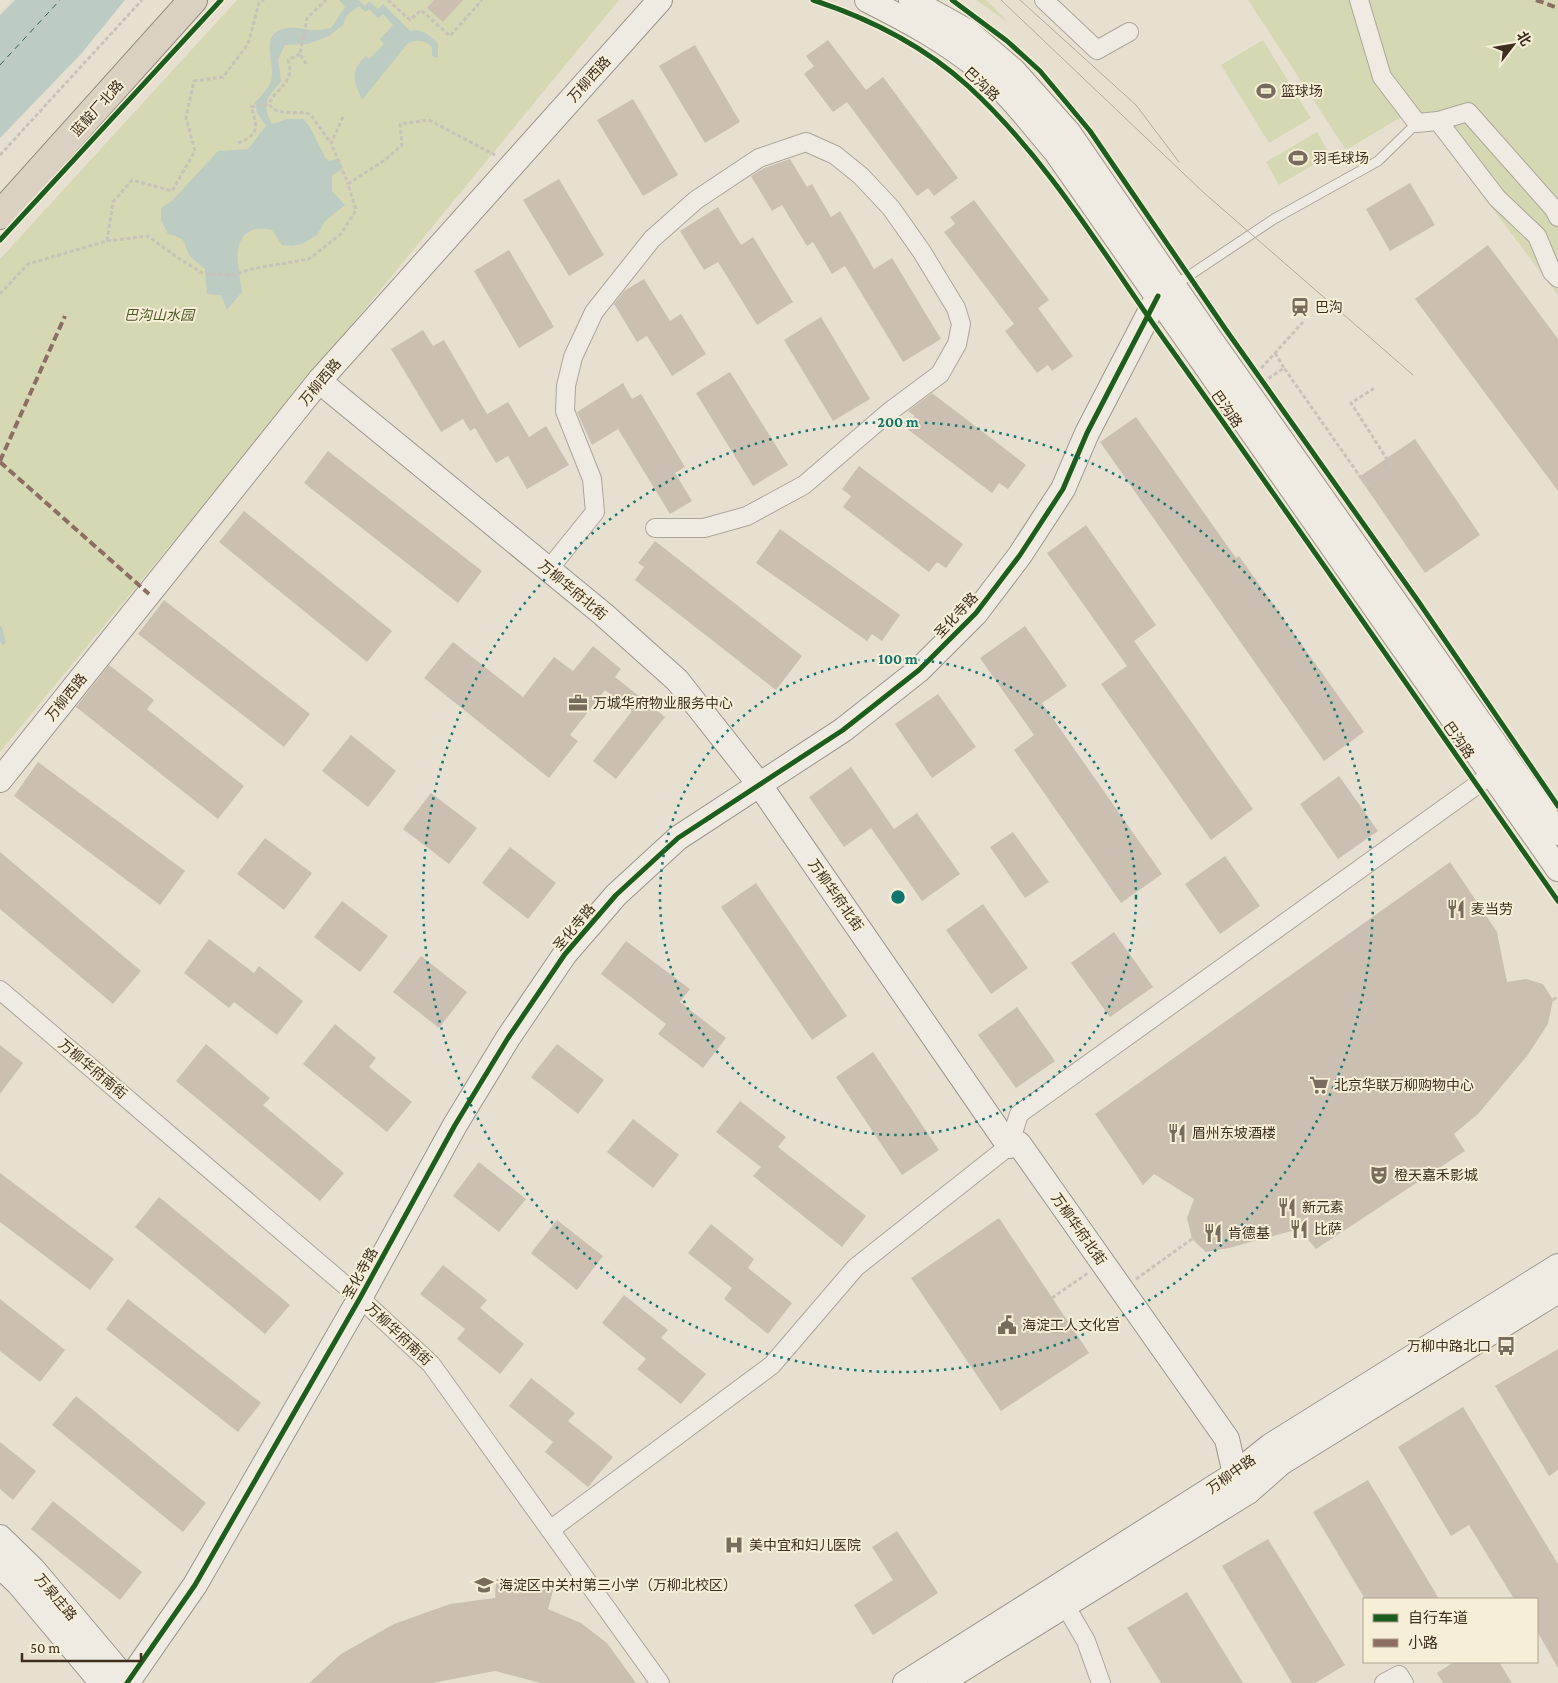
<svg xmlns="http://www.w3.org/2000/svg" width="1558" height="1683" font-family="'Crimson Pro','Noto Sans SC',serif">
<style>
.green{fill:#d6d7b3}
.water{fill:#bcccc2}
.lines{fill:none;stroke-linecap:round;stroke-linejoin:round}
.stream{stroke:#bcccc2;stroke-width:5}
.ferry{stroke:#2f5d5a;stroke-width:1;stroke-dasharray:6 5;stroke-linecap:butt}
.building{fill:#cbbfb2}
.lane-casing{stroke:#ada599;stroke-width:11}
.street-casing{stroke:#ada599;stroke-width:20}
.secondary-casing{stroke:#9c958a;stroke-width:26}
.highway-casing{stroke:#928b80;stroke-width:30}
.path{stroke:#c8c2b9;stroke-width:3;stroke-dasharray:4 2.5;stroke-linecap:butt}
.lane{stroke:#efebe3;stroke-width:9}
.street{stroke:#efebe3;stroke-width:18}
.secondary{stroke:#efebe3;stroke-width:24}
.highway{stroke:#dad1c2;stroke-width:28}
.tram{stroke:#afaaa2;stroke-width:1}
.quiet{stroke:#8d6e63;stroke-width:4;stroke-dasharray:8 4;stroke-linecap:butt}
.cycleway-casing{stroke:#f7eed8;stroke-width:8}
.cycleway{stroke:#1b5e20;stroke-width:5}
.ring{fill:none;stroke:#0f766e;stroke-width:2.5;stroke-dasharray:2.5 5}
.labels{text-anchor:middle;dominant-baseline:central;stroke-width:4;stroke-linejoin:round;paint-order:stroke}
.street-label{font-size:14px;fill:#3d2e20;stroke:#f7eed8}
.poi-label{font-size:14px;fill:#3d2e20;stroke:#f7eed8;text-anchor:start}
.park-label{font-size:14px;font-style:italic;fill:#4d5a26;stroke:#f7eed8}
.centre{fill:#0f766e;stroke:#f7eed8;stroke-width:2.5}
.ring-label{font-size:15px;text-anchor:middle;font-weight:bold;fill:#0f766e;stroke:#f7eed8;stroke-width:4;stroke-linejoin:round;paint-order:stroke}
</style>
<rect width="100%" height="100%" fill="#e7e0d1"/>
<g class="green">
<path d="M237,0h382l-619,752v-493z"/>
<path d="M976,0h10l23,23z"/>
<path d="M1248,0h310v295l-142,-187 -70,42z"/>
<path d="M1263,40l48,78 -42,25 -48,-78z"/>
<path d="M1317,132l13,23 -51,30 -13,-23z"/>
</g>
<g class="water">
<path d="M15,0h110l-44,54 -81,84v-123z"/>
<path d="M339,0h19l7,6 4,-5 9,8 5,-5 27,27c11,-3 21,5 28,13v14l-6,-2v-9c-7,-7 -15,-8 -24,-4l-46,57c-8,-20 -13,-27 4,-44l3,3 15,-15 -4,-5 13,-14 -10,-11 -5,4 -9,-9 -4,3 -6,-6 -12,9 -4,10 -14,11 -21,8 -23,1 -7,14 3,22c-14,18 -20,21 -9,43l15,-5h16l7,8 15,30 4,4 10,-3 3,11 -10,7v15l13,14 -20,16 -8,14 -15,9 -10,2 -10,-1 -10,-15c-45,-9 -34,36 -30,62l-15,18 -6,-15 -14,-1 -2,-25c-4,-4 -10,-7 -13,-11 -12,-13 1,-18 -24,-24l-7,-14v-12l11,-7 46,-50 30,-2 18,-23 -9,-13 -2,-10c5,-6 14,-15 16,-22 5,-17 -12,-46 12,-52 16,-5 32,6 49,-2l13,-20z"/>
</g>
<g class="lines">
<path class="stream" d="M0,629l3,13"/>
<path class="ferry" d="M0,65l60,-65"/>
</g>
<g class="building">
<path d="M434,0h29l-20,22 -16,-14z"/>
<path d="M828,40l38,50 17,-13 75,101 -24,18 -6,-8 -11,8 -70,-94 -14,10 -29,-38 10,-8 -8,-10z"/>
<path d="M695,45l45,77 -35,21 -46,-77z"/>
<path d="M633,99l45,76 -35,21 -46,-76z"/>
<path d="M790,159l17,28 5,-3 19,33 9,-6 34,58 18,-11 49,81 -38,23 -58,-96 -13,8 -19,-32 -6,4 -25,-41 -10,6 -21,-35 13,-8z"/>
<path d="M559,179l45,76 -35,21 -46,-76z"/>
<path d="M1410,183l25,42 -45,26 -24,-42z"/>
<path d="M974,200l75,100 -11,8 35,48 -21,15 -4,-6 -11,8 -32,-42 9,-7 -70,-92 11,-8 -5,-7z"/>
<path d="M718,207l23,38 12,-8 40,65 -36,23 -39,-63 -14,8 -24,-39z"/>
<path d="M1488,245l70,94v152l-143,-192z"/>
<path d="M509,250l45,77 -35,21 -45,-77z"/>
<path d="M644,279l26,42 11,-7 25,40 -34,22 -25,-40 -10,6 -23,-38 10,-13z"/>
<path d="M821,317l49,82 -37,22 -49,-81z"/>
<path d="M423,330l10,16 11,-6 43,74 21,-12 21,35 17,-11 23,39 -42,24 -19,-33 -12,7 -21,-35 -5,3 -7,-12 -22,13 -50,-83z"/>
<path d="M730,372l58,93 -35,21 -57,-93z"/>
<path d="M623,383l9,16 9,-5 44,73 -10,6 17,28 -22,13 -52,-85 -26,16 -15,-33z"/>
<path d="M932,393l94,72 -18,24 -9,-6 -7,10 -86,-65 9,-12 -7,-5z"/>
<path d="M1136,417l100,141 3,-2 125,176 -40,29 -224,-319z"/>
<path d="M1415,439l65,96 -55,38 -66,-96z"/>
<path d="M328,451l154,120 -24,32 -154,-120z"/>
<path d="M859,466l104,78 -17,24 -9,-6 -8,10 -86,-65 8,-11 -9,-7z"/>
<path d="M244,511l148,120 -25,31 -148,-120z"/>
<path d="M1086,525l70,100 -22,16 119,168 -42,31 -110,-156 26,-18 -80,-113z"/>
<path d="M780,529l120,86 -18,26 -10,-7 -5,7 -111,-78z"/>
<path d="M655,541l147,115 -26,34 -141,-110 9,-13 -6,-4z"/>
<path d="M164,600l146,114 -26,33 -146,-113z"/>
<path d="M1025,626l42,60 -25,17 120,171 -41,29 -107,-153 20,-15 -54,-77z"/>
<path d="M453,642l70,55 31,-40 19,14 20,-25 28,23 -6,8 50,40 -49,62 -23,-18 39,-50 -27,-21 -35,45 8,6 -29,37 -125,-100z"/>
<path d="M109,665l45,35 -7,9 97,77 -26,33 -142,-112z"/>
<path d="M938,694l38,53 -44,31 -37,-54z"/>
<path d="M351,735l45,36 -28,36 -46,-36z"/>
<path d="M38,762l147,109 -25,34 -146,-109z"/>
<path d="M851,767l43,62 23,-16 43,61 -38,27 -51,-73 -27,19 -35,-50z"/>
<path d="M1339,776l39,55 -40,28 -38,-55z"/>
<path d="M431,793l46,35 -28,36 -46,-35z"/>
<path d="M1013,832l36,50 -24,16 -35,-51z"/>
<path d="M265,838l47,35 -28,37 -47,-36z"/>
<path d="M510,847l46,36 -28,36 -46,-36z"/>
<path d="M0,852l141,119 -28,33 -113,-95z"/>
<path d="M1225,856l35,50 -40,28 -35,-50z"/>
<path d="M1450,862l47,70 10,50 19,-3 17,5 10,16 -5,24 -21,32 -49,58 -24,20 11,17 -149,98 -17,-20 -70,19 -23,4 -14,-13 -5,-21 7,-19 -40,-25 -11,11 -48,-71z"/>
<path d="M756,883l91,133 -35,24 -91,-133z"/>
<path d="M342,901l46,35 -28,36 -46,-35z"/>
<path d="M983,904l45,64 -37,26 -45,-64z"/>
<path d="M1114,932l39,55 -43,30 -39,-54z"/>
<path d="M209,939l45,34 5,-7 44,35 -26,34 -43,-33 -5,6 -45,-35z"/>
<path d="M626,941l64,48 -10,13 46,36 -23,30 -45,-34 8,-10 -65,-50z"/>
<path d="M421,956l46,36 -28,36 -46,-36z"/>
<path d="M1017,1007l38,54 -39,27 -38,-53z"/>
<path d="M335,1024l41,34 -7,9 43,35 -25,30 -84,-68z"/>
<path d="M206,1044l64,54 -7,7 81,68 -24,28 -144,-120z"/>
<path d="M557,1044l47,36 -26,34 -47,-37z"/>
<path d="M0,1045l23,18 -23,31z"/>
<path d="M873,1052l66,98 -37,25 -66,-98z"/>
<path d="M740,1101l46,36 -8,10 88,69 -24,31 -89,-71 8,-9 -45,-35z"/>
<path d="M633,1119l46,36 -26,33 -46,-36z"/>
<path d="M479,1162l47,37 -27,33 -46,-36z"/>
<path d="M0,1173l114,86 -24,31 -90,-68z"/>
<path d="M159,1197l131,108 -25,29 -130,-107z"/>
<path d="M999,1218l90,135 -88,58 -90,-133z"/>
<path d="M557,1220l46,36 -26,34 -46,-37z"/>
<path d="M711,1224l43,35 -6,9 44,35 -24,31 -44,-35 8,-11 -44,-35z"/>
<path d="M443,1265l44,35 -7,8 44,36 -24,30 -43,-35 8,-10 -45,-35z"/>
<path d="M624,1295l44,35 -7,8 45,36 -25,30 -44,-35 9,-10 -44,-36z"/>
<path d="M0,1299l65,51 -25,32 -40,-31z"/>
<path d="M128,1299l133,104 -23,29 -132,-103z"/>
<path d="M1558,1349v121l-9,6 -54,-90z"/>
<path d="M531,1378l44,35 -7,8 45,36 -25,30 -43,-35 8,-10 -44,-36z"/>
<path d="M76,1396l130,107 -23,29 -131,-107z"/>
<path d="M1463,1407l95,157v104l-21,-37v-32h-23l-45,-74 -18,11 -53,-89z"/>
<path d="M0,1442l36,29 -23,29 -13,-11z"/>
<path d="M1368,1480l71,119h-74l-52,-87z"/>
<path d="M53,1501l89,71 -22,28 -89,-71z"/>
<path d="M897,1531l41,62 -65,42 -19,-30 39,-25 -21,-33z"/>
<path d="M1268,1539l77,126 -30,18h-23l-70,-117z"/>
<path d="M496,1579l58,8 -6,22 33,14 26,20 29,40h-95l-46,-12 -63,12h-123l32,-29 53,-30 56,-20 45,-6z"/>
<path d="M1187,1592l56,91h-82l-34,-55z"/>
<path d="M1454,1662h45l13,21h-69l-6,-10z"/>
</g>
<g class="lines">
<g class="lane-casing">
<path id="lane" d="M1175,285l99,-66 104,-58 39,-38"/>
</g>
<g class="street-casing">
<g id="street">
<path d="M1044,0l53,50 32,-18"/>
<path d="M1359,0l23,77 35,46 21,-2 30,-9 86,97 4,8"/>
<path d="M1438,121l59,77 40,38 15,36 6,6"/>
<path d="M549,569l46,-57 -3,-33 -27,-68 1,-25 7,-29 21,-45 58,-73 44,-39 63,-42 47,-16 29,13 26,21 30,32 31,44 34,56 5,16 -4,20 -17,30 -51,38 -85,73 -57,31 -43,12h-49"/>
<path d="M0,990l360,308 71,66 229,319"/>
<path d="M550,1530l222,-165 84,-98 153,-121 10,-32 473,-340"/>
<path d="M1065,1605l21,36 15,42"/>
<path d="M1384,1683l15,-8 5,8"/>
</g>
</g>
<g class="secondary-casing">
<g id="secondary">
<path d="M867,0c40,20 79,41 114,70 28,23 51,54 75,82l502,717"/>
<path d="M911,0l56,31 46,39 56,63 142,207 347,493"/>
<path d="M319,381l284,233 74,66 82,104 250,362 10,-2 208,295 8,35 13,18"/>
<path d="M0,780l319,-399 341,-381"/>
<path d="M0,1537l33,32 96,114"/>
<path d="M0,1566l18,17 84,100"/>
<path d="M127,1683l68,-98 165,-287 95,-173 53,-87 57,-84 51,-59 62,-57 165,-108 76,-60 57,-57 44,-58 43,-66 24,-56 71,-137"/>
<path d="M905,1683l330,-209 35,-28 288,-180"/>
<path d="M940,1683l308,-191 33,-29 277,-172"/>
</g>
</g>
<g class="highway-casing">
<path id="highway" d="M0,215l193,-215"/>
</g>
<g class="path">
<path d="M388,0l22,20 11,-10 29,26 32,-36"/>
<path d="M300,54l-12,6c8,23 -12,27 -19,44 7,13 28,6 41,10l21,29"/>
<path d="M306,64l-6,-10 7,-36 19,-18"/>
<path d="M343,117l-12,26 17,41"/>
<path d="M238,143c21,-8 20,-16 13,-36l18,-3"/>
<path d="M0,155l142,-155"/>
<path d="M107,241l41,-5 30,22 26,16 30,1 17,-6 58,-10 32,-25 15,-24 -8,-26 37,-24 17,-15 -2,-21 29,-4 66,35"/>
<path d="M0,294l28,-30 79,-23 6,-39 19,-22 40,11 23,-40 -9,-34 8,-36 29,-4 25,-33 11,-41 5,-3"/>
<path d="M1275,353l9,15"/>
<path d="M1257,373l46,-51"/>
<path d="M1263,382l21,-14 82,117 26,-18 -41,-64 25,-16"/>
<path d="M1553,1000l5,-4"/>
<path d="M1136,1279l56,-40"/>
<path d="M1052,1298l36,-25"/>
</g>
<use href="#lane" class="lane"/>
<use href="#street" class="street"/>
<use href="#secondary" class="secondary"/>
<use href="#highway" class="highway"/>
<g class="tram">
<path d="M1001,0l202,192 210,183"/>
<path d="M1020,0l116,105 43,57"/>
</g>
<g class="quiet">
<path d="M1536,0l22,8"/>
<path d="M0,461l65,-145"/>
<path d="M0,462l149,132"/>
</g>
<g class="cycleway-casing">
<g id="cycleway">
<path d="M813,0c55,18 111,46 155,86 82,75 139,174 203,263 131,183 258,368 387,552"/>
<path d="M952,0l55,41 33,30 50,60 136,199 192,271 140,205"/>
<path d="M0,240l221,-240"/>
<path d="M127,1683l68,-98 165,-287 95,-173 53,-87 57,-84 51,-59 62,-57 165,-108 76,-60 57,-57 44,-58 43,-66 24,-56 71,-137"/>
</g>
</g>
<use href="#cycleway" class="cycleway"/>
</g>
<g class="ring">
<circle cx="898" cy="897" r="238"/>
<circle cx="898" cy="897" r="475"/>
</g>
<defs>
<g id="stadium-bare" transform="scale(1.5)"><path d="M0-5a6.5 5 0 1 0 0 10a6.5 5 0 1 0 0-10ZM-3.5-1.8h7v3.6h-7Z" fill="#786c5e" stroke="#f7eed8" stroke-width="2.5" paint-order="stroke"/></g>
<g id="station-bare" transform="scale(1.5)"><path d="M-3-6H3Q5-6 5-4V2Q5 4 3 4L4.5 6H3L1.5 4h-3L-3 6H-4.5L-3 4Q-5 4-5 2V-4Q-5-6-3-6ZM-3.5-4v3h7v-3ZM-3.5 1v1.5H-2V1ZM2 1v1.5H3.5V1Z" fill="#786c5e" stroke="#f7eed8" stroke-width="2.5" paint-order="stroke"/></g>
<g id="office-bare" transform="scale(1.5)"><path d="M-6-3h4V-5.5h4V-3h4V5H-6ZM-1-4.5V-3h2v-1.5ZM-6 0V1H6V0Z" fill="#786c5e" stroke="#f7eed8" stroke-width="2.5" paint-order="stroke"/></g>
<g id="restaurant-bare" transform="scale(1.5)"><path d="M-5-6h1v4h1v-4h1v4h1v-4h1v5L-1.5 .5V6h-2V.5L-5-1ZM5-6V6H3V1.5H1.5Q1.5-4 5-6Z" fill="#786c5e" stroke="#f7eed8" stroke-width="2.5" paint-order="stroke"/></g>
<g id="supermarket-bare" transform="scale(1.5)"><path d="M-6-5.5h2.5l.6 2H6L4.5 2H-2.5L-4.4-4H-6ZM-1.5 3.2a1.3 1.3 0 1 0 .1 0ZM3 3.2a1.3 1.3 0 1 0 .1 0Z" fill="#786c5e" stroke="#f7eed8" stroke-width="2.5" paint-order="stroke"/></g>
<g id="theatre-bare" transform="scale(1.5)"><path d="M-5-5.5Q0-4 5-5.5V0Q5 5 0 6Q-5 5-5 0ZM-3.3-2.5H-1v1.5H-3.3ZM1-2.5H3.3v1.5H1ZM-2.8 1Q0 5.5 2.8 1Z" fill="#786c5e" stroke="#f7eed8" stroke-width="2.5" paint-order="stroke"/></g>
<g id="civic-bare" transform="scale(1.5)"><path d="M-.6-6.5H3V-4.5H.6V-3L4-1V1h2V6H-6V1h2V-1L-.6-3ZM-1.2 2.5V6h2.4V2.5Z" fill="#786c5e" stroke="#f7eed8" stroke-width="2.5" paint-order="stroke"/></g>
<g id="bus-bare" transform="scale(1.5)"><path d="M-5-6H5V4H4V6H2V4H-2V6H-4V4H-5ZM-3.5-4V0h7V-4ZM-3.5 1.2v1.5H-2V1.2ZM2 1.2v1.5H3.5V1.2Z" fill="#786c5e" stroke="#f7eed8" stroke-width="2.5" paint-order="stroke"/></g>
<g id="hospital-bare" transform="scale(1.5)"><path d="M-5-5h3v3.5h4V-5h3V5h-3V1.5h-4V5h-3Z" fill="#786c5e" stroke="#f7eed8" stroke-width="2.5" paint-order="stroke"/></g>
<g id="school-bare" transform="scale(1.5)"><path d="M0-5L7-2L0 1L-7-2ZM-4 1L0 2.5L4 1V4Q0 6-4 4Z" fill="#786c5e" stroke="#f7eed8" stroke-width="2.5" paint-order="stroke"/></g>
</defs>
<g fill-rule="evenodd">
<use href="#stadium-bare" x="1266" y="91"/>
<use href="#stadium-bare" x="1298" y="158"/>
<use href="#station-bare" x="1300" y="307"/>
<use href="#office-bare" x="578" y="703"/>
<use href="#restaurant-bare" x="1456" y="909"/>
<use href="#supermarket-bare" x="1319" y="1085"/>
<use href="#restaurant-bare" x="1177" y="1133"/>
<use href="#theatre-bare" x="1379" y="1175"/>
<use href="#restaurant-bare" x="1287" y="1207"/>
<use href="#restaurant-bare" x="1299" y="1229"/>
<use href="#restaurant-bare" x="1213" y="1233"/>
<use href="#civic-bare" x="1007" y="1325"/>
<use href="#bus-bare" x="1506" y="1346"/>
<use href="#hospital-bare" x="734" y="1545"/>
<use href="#school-bare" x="484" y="1585"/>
</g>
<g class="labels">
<g class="street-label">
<text transform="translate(589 79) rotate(-48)">万柳西路</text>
<text transform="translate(982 84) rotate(43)">巴沟路</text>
<text transform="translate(97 108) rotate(-48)">蓝靛厂北路</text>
<text transform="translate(320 382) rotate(-50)">万柳西路</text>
<text transform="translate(1227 409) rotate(55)">巴沟路</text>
<text transform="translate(573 590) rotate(40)">万柳华府北街</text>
<text transform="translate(956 615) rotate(-47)">圣化寺路</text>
<text transform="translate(66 697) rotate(-51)">万柳西路</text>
<text transform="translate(1459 740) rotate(55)">巴沟路</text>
<text transform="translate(836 895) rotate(55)">万柳华府北街</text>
<text transform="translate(574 927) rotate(-50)">圣化寺路</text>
<text transform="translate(93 1069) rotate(40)">万柳华府南街</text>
<text transform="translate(1079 1229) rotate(55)">万柳华府北街</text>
<text transform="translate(360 1273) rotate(-61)">圣化寺路</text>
<text transform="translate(399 1334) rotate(43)">万柳华府南街</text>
<text transform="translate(1231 1474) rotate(-35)">万柳中路</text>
<text transform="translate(56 1597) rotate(50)">万泉庄路</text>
</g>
<g class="poi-label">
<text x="1281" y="91">篮球场</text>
<text x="1313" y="158">羽毛球场</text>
<text x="1315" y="307">巴沟</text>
<text x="593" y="703">万城华府物业服务中心</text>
<text x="1471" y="909">麦当劳</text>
<text x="1334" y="1085">北京华联万柳购物中心</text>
<text x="1192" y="1133">眉州东坡酒楼</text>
<text x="1394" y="1175">橙天嘉禾影城</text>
<text x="1302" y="1207">新元素</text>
<text x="1314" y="1229">比萨</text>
<text x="1228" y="1233">肯德基</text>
<text x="1022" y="1325">海淀工人文化宫</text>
<text x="1491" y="1346" text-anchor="end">万柳中路北口</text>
<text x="749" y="1545">美中宜和妇儿医院</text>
<text x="499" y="1585">海淀区中关村第三小学（万柳北校区）</text>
</g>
<g class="park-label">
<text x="159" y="315">巴沟山水园</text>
</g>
</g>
<circle cx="898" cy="897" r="8" class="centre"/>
<g class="ring-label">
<text x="898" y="427">200 m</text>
<text x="898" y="664">100 m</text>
</g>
<rect x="1363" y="1598" width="175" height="65" fill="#f7eed8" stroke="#ada18e"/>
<rect x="1373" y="1614" width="25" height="8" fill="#1b5e20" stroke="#ada18e"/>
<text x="1408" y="1623" font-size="15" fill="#3d2e20">自行车道</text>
<rect x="1373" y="1639" width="25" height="8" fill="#8d6e63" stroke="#ada18e"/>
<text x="1408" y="1648" font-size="15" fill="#3d2e20">小路</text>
<g transform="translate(1513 45) rotate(59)" stroke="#f7eed8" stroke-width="4" paint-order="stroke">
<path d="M0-4L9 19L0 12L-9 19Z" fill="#3d2e20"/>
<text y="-8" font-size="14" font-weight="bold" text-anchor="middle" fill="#3d2e20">北</text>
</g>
<path d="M22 1653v8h119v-8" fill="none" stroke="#3d2e20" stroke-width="2.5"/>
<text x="30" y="1653" font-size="15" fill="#3d2e20" stroke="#f7eed8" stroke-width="4" paint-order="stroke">50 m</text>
</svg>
